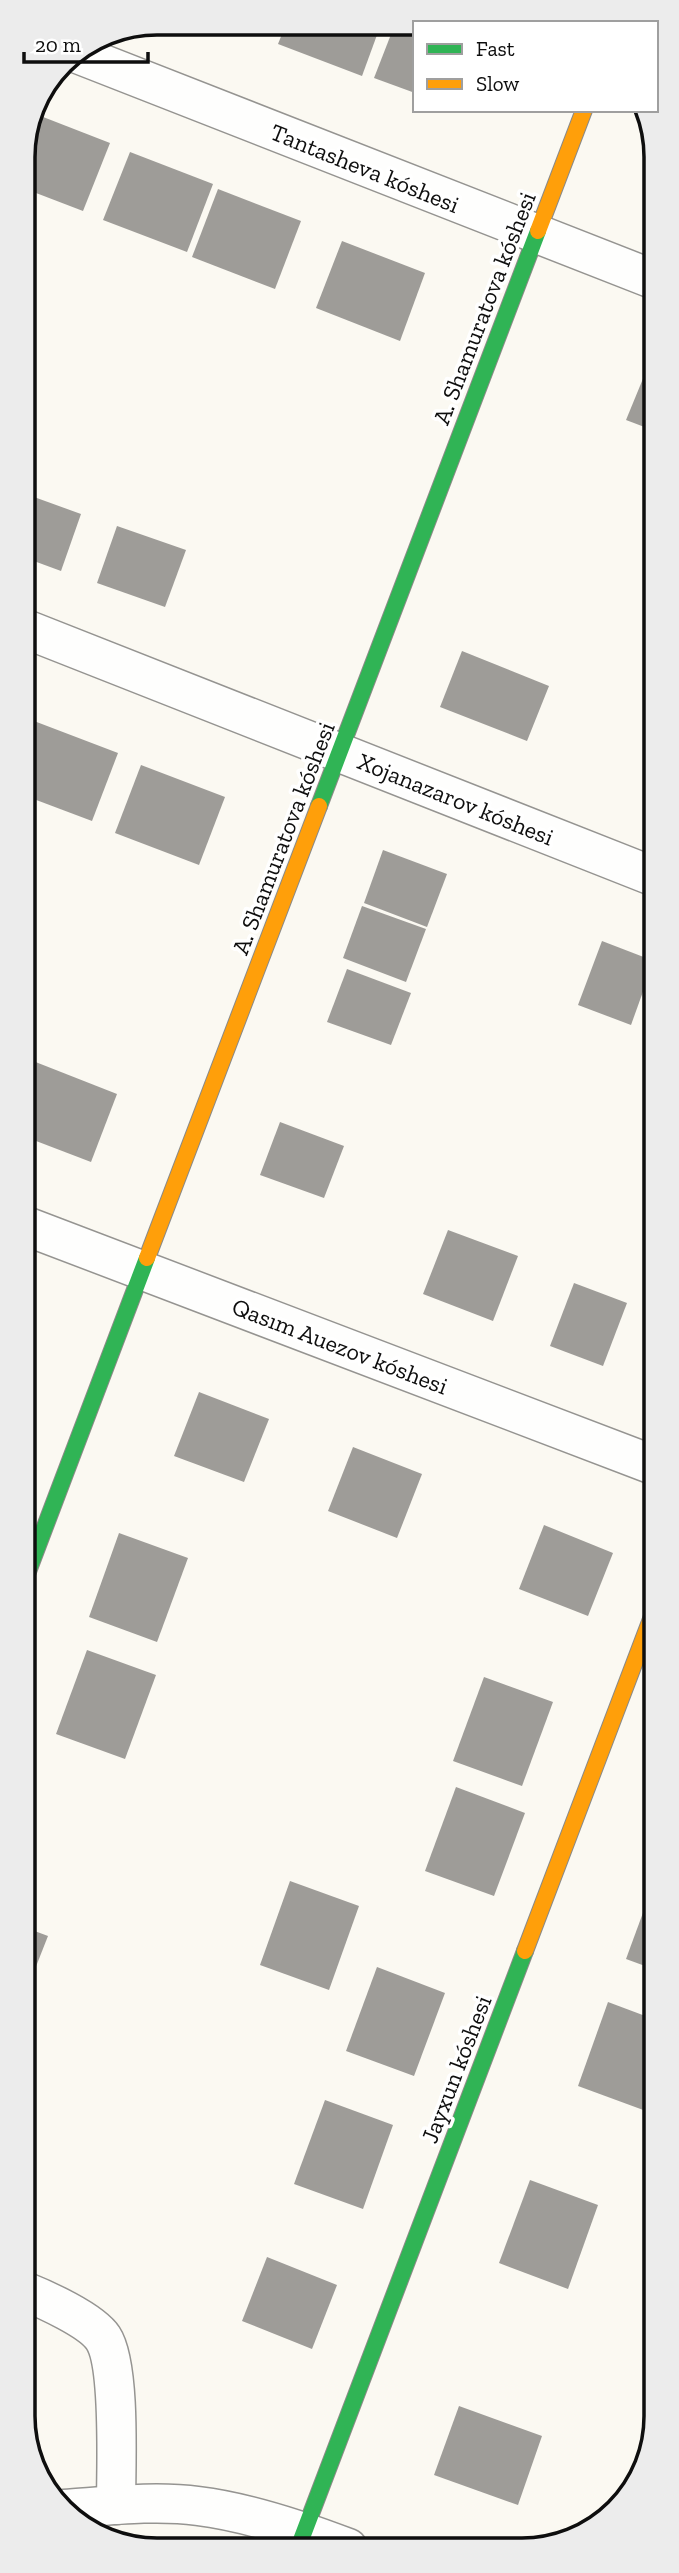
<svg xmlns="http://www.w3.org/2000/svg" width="679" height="2573" font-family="'Zilla Slab',serif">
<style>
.building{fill:#9e9c98}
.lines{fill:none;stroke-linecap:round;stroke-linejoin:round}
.street-casing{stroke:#959491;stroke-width:41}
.fast-casing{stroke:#8b8a87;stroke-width:18}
.slow-casing{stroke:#8b8a87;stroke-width:18}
.street{stroke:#fefefd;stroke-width:38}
.fast{stroke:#30b455;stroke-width:16}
.slow{stroke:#ff9f0a;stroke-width:16}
.labels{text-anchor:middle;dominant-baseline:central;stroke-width:7;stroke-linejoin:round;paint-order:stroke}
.street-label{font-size:24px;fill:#0e0e0e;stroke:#fff}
.rim{fill:none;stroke:#0e0e0e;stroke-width:3.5}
</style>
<rect width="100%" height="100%" fill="#fbf9f2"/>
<g class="building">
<path d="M286,24h95l-19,52 -84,-32z"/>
<path d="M395,24l20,1v68l-41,-15z"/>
<path d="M38,115l72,28 -27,68 -60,-23v-40z"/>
<path d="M130,152l83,32 -26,68 -84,-32z"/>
<path d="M218,189l83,32 -26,68 -83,-32z"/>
<path d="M342,241l83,32 -25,68 -84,-33z"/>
<path d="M649,364l6,3v64l-29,-11z"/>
<path d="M23,493l58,21 -20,57 -38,-14z"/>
<path d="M117,526l69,24 -21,57 -68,-24z"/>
<path d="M462,651l87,35 -22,55 -87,-34z"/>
<path d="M34,721l84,32 -26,68 -69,-26v-45z"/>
<path d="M141,765l84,32 -26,68 -84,-32z"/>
<path d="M383,850l64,24 -20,53 -63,-24z"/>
<path d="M362,906l64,23 -20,53 -63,-24z"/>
<path d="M602,941l52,20 -23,64 -53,-20z"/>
<path d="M347,969l64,24 -20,52 -64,-23z"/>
<path d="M33,1061l84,33 -26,68 -68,-26v-48z"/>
<path d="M280,1122l64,24 -20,52 -64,-23z"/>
<path d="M448,1230l70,26 -25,65 -70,-27z"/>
<path d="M574,1283l53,20 -24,63 -53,-20z"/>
<path d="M199,1392l70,27 -25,63 -70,-26z"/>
<path d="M353,1447l69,27 -25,64 -69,-27z"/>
<path d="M544,1525l69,28 -25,63 -69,-27z"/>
<path d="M119,1533l69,25 -31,84 -68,-25z"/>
<path d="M87,1650l69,25 -31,84 -69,-25z"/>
<path d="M484,1677l69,25 -31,84 -69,-25z"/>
<path d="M456,1787l69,26 -31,83 -69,-25z"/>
<path d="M655,1880h1v90l-30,-11z"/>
<path d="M290,1881l69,25 -30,84 -69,-25z"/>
<path d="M24,1927l24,9 -24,61z"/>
<path d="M377,1967l68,26 -31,83 -68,-25z"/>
<path d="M608,2002l48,18v64l-10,27 -68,-25z"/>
<path d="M325,2100l68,25 -30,84 -69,-25z"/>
<path d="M530,2180l68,25 -30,84 -69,-26z"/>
<path d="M267,2257l70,28 -25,64 -70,-28z"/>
<path d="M459,2406l83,30 -24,69 -84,-30z"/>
</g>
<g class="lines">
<g class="street-casing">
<g id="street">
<path d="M75,53l580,227"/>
<path d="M23,628l632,249"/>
<path d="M23,1225l633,241"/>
<path d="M24,2291c20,8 67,29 79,47 18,27 13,131 13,167"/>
<path d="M64,2509c43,-3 91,-9 134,-3 50,6 103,24 150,42"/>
</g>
</g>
<g class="fast-casing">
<g id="fast">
<path d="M319,806l219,-575"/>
<path d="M24,1582l123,-324"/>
<path d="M298,2548l227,-597"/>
</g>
</g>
<g class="slow-casing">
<g id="slow">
<path d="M538,231l46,-121"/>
<path d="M147,1258l172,-452"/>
<path d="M525,1951l131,-345"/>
</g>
</g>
<use href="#street" class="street"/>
<use href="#fast" class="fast"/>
<use href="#slow" class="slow"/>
</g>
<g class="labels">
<g class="street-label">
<text transform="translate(365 168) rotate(22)">Tantasheva kóshesi</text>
<text transform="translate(484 308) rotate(-69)">A. Shamuratova kóshesi</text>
<text transform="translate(456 799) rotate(22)">Xojanazarov kóshesi</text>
<text transform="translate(283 838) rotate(-69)">A. Shamuratova kóshesi</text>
<text transform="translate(340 1346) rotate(21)">Qasım Auezov kóshesi</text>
<text transform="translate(456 2069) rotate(-69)">Jayxun kóshesi</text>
</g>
</g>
<path d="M0 0H679V2573H0ZM157 35H522A122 122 0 0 1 644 157V2416A122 122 0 0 1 522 2538H157A122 122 0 0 1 35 2416V157A122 122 0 0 1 157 35Z" fill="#ececec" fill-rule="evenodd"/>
<path class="rim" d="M157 35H522A122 122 0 0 1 644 157V2416A122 122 0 0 1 522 2538H157A122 122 0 0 1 35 2416V157A122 122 0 0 1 157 35Z"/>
<rect x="413" y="21" width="245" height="91" fill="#ffffff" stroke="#9f9f9f" stroke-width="2"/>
<rect x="427" y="44" width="35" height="10" fill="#30b455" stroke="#9f9f9f" stroke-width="2"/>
<text x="476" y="56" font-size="21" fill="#0e0e0e">Fast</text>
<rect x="427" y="79" width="35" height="10" fill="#ff9f0a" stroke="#9f9f9f" stroke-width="2"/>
<text x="476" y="91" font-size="21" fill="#0e0e0e">Slow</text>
<path d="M24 52v10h124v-10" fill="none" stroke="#0e0e0e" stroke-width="3.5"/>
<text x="35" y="52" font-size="21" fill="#0e0e0e" stroke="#ffffff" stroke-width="5" paint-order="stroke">20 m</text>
</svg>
